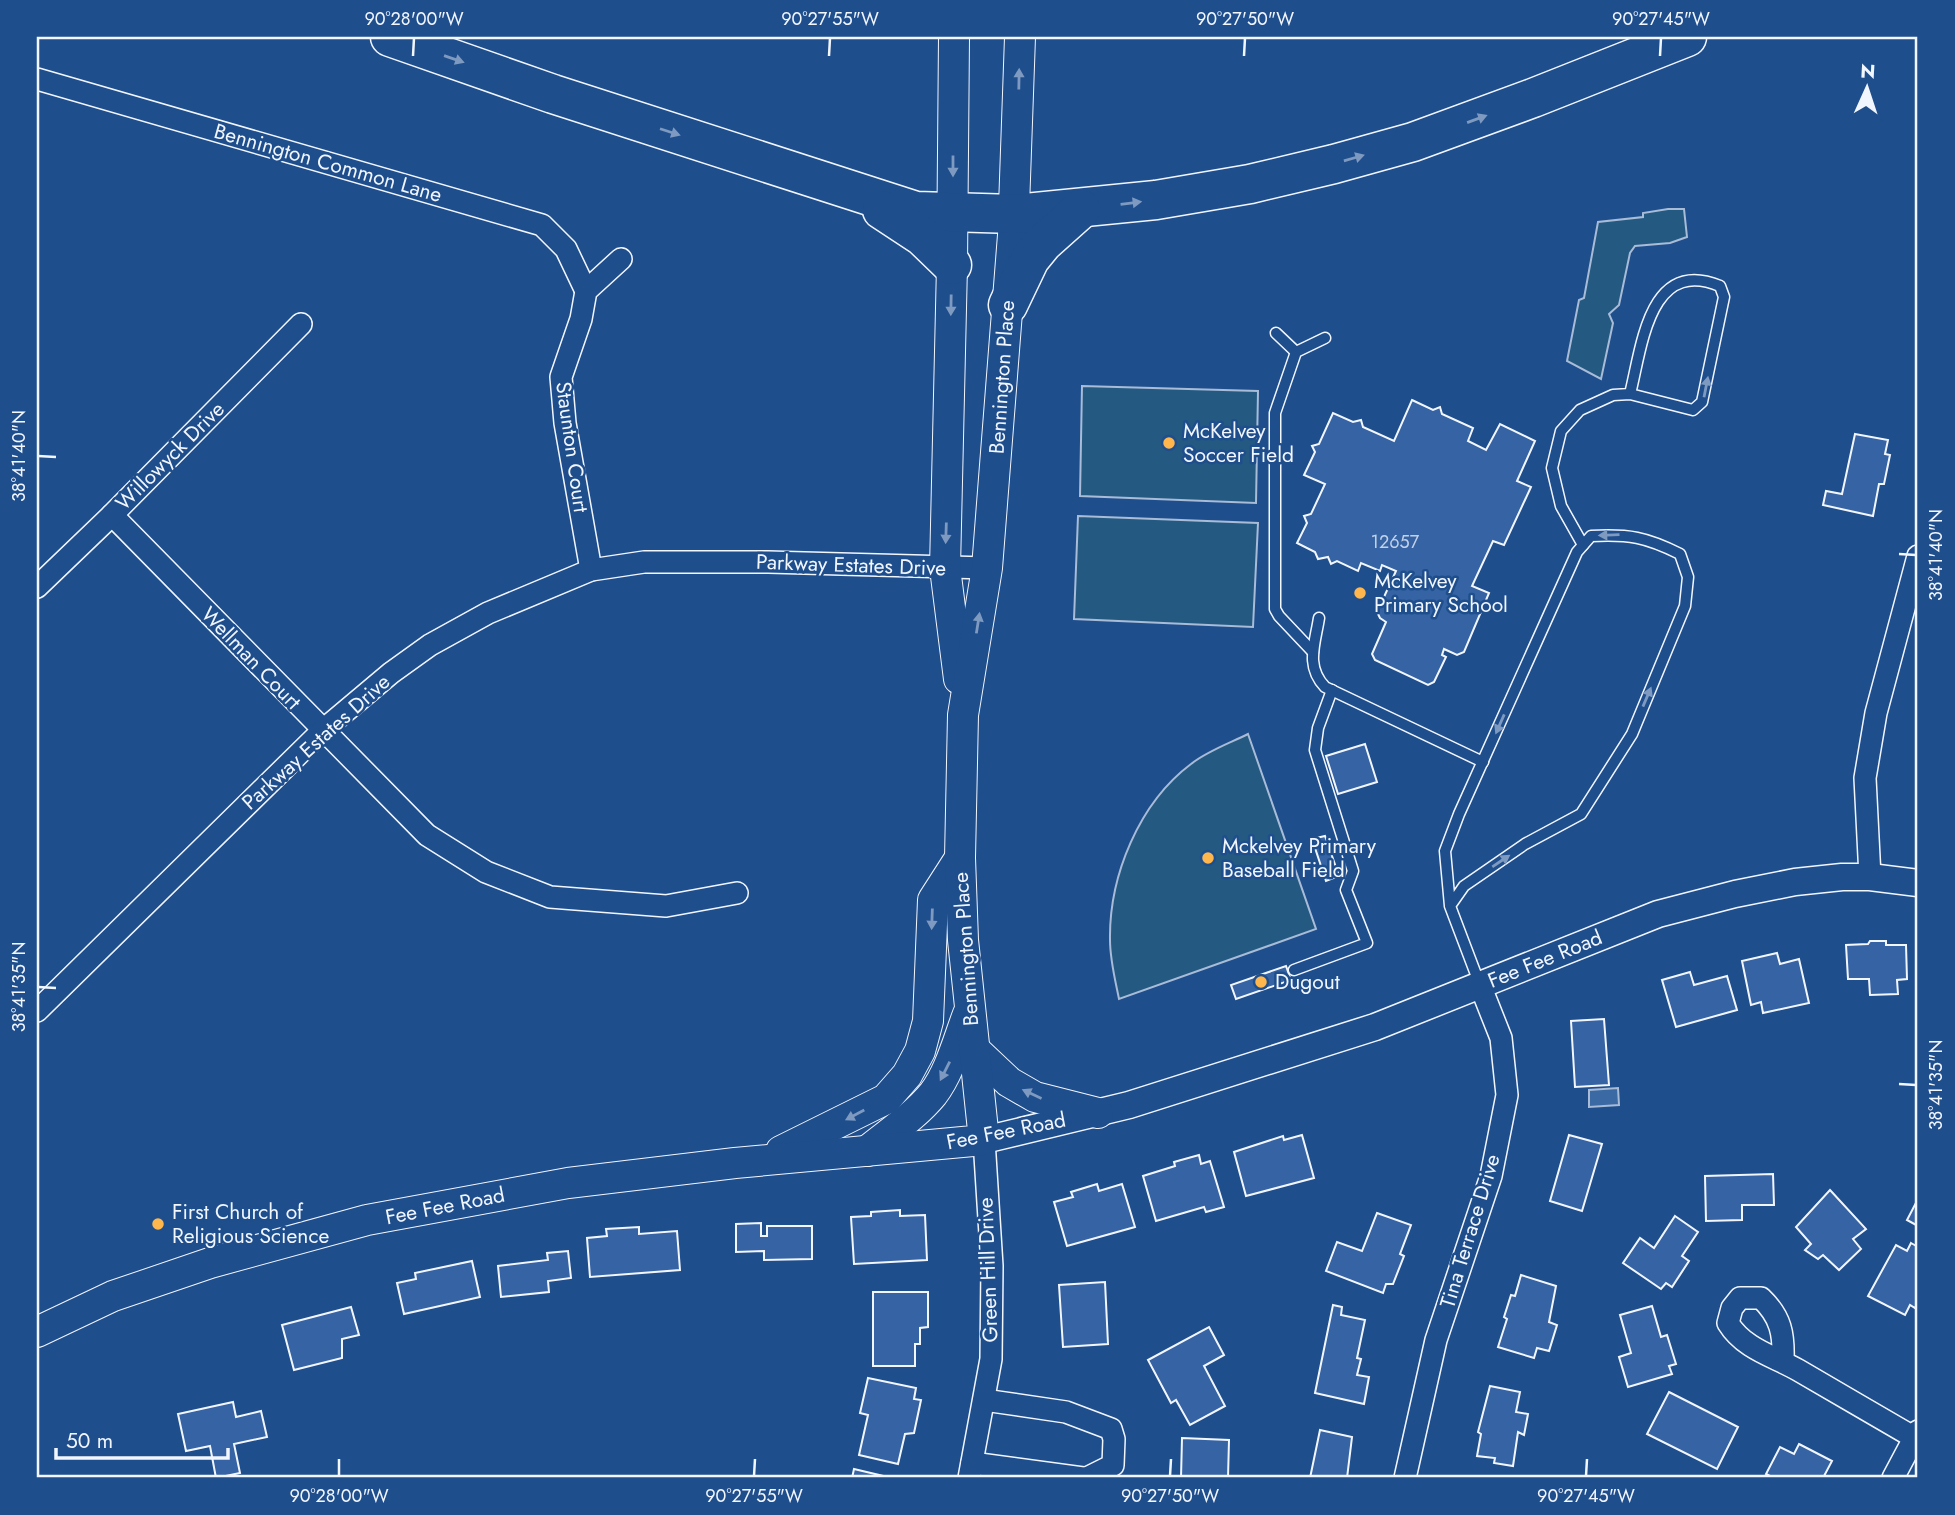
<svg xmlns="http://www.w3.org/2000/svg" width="1955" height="1515" font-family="Jost,sans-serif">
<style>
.green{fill:#245a82;stroke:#a8bbd7;stroke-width:2}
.water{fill:#3b69a3;stroke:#a8bbd7;stroke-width:2}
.building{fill:#3563a3;stroke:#f2f6ff;stroke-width:2}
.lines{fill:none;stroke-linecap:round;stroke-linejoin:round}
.service-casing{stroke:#f2f6ff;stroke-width:13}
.minor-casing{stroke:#f2f6ff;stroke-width:24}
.tertiary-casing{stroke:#f2f6ff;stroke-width:29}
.secondary-casing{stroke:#f2f6ff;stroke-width:32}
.motorway-casing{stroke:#f2f6ff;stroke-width:41}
.service{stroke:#1f4e8c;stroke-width:10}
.minor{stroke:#1f4e8c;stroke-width:21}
.tertiary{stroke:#1f4e8c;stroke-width:26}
.secondary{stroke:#1f4e8c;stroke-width:30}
.motorway{stroke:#1f4e8c;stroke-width:38}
.oneway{fill:#7e9ac0}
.ticks{fill:none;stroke:#f2f6ff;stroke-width:2.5}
.poi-dot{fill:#ffb74d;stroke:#1f4e8c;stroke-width:2.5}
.labels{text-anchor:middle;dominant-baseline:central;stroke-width:5;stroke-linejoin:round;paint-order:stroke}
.number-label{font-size:18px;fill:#c3d1e8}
.street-label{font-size:21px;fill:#f2f6ff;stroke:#1f4e8c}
.poi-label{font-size:21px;fill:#f2f6ff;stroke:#1f4e8c;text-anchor:start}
.neatline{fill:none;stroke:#f2f6ff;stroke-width:2.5}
.ticks-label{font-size:18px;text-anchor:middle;fill:#f2f6ff}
</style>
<rect width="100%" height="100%" fill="#1f4e8c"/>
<g class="green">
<path d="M1668,209h16l3,28 -17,6 -35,3 -5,7 -11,52 -10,9 4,9 -12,56 -34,-18 12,-61 5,-2 14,-76 45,-5v-4z"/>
<path d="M1082,386l176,5 -2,112 -176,-7z"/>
<path d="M1078,516l180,7 -5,104 -179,-8z"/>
<path d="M1248,734l68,195 -197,70c-4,-20 -9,-39 -9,-59 -1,-64 29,-137 81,-176 16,-13 39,-21 57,-30z"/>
</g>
<path class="water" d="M1618,1088l1,17 -30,2v-17z"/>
<g class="building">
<path d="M1412,400l21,10 7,-3 2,7 31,14 -5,13 18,9 14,-26 35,17 -18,40 14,6 -27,58 -11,-4 -21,45 17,7 -25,59 -7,3 -13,-6 -2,6 4,2 -12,25 -6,3 -53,-25 -3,-6 14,-32 -6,-4 -3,-6 19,-41 -14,-6 -2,6 -19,-8 -3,8 -21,-10 -6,3 -3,-7 -10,2 -3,-7 -18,-9 10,-20 -3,-7 7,-2 14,-30 -21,-9 11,-23 -3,-6 7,-2 14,-31 20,9 8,-2 2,7 31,14z"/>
<path d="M1855,434l33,6 -3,14 5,1 -6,29h-5l-6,32 -50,-11 3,-14 16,3z"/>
<path d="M1365,744l12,38 -39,12 -12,-38z"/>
<path d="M1325,836l14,40 -13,5 -14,-42z"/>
<path d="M1870,941h16v4h20l1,34 -10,1 1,14 -28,1 -1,-16h-21l-2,-34 22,-1z"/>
<path d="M1777,953l3,11 19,-5 10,44 -46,10 -2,-11 -10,3 -9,-44z"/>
<path d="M1286,966l5,14 -55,19 -5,-14z"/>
<path d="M1690,972l4,13 33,-9 10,34 -61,17 -14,-47z"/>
<path d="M1604,1019l5,66 -34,2 -4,-66z"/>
<path d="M1302,1135l12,43 -68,18 -12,-44 49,-16 1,4z"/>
<path d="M1569,1135l33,9 -20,67 -32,-10z"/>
<path d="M1199,1155l2,9 9,-3 14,46 -18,5 -2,-5 -48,14 -13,-45 32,-10 -1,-4z"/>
<path d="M1773,1174l1,31h-32v15l-36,1 -1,-45z"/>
<path d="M1097,1184l2,7 23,-7 13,43 -68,19 -13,-44 19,-5 -2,-5z"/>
<path d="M1830,1190l36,39 -13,10 8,10 -22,21 -16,-15 -5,4 -13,-9 6,-6 -15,-17z"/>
<path d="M1918,1199v27l-11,-6z"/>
<path d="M900,1210v6l25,-1 2,45 -73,4 -3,-47 20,-1v-4z"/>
<path d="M1377,1213l34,12 -11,29 4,2 -11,28h-7l-3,9 -57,-22 11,-29 25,9z"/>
<path d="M1675,1216l23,16 -16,24 7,5 -17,26 -6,-4 -5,6 -38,-26 17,-25 14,10z"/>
<path d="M761,1223v13h6v-10h45v33l-48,1v-9l-28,1v-28z"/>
<path d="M639,1227v7l38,-3 3,39 -90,7 -3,-39 20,-2 -1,-7z"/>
<path d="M1911,1243l7,4v55l-3,6 -5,-3 -5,10 -37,-19 28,-51 11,6z"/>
<path d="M568,1251l3,27 -23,3 1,11 -48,5 -3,-31 50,-6 -1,-7z"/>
<path d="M472,1261l8,36 -76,17 -7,-31 19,-4 -1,-6z"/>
<path d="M1521,1275l35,11 -7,36 8,3 -8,26 -12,-3 -3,10 -36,-11 9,-28 -3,-2 7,-22 4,1z"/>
<path d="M1105,1282l3,62 -45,3 -4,-62z"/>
<path d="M873,1292h55v35l-8,1v16h-5v22h-42z"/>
<path d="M1333,1305l9,2 -1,8 24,5 -8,38 4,1 -4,16 12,2 -5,27 -49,-11z"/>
<path d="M1652,1306l9,31 6,-2 9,29 -7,2 3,8 -44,13 -9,-30 12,-4 -11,-38z"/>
<path d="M351,1307l8,28 -17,4v19l-48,12 -12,-45z"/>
<path d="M1209,1327l15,28 -20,11 21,40 -35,19 -14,-25 -5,3 -23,-43z"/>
<path d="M868,1378l48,10 -2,11 7,1 -7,33 -9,1 -7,30 -39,-9 9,-40 -8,-2z"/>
<path d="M1490,1386l30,6 -4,20 12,2 -4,21 -6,-3 -5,34 -19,-3 1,-5 -18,-2 4,-22 -3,-2z"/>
<path d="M1669,1392l69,35 -21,42 -70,-35z"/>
<path d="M233,1402l3,15 25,-6 6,26 -33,7 6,29 -24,5 -6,-32 -24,5 -8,-37z"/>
<path d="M1320,1430l32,7 -5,41h-37z"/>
<path d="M1182,1438l47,2 -1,38h-47z"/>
<path d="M1799,1444l33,17 -9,17h-49l-8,-4 14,-27 14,7z"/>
<path d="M854,1469l38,9h-40z"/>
</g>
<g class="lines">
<g class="service-casing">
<g id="service">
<path d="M1276,333l20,19"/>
<path d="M1583,545l-22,-39 -9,-38 9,-37 19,-21 33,-15 17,-1 63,16 9,-8 22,-105 -4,-11c-71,-29 -78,60 -90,108"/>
<path d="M1319,618c-4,26 -14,48 6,69l158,75"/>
<path d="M1313,652l-34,-36 -4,-7v-196l21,-61 29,-14"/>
<path d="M1450,906l14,-20 61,-42 56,-30 51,-80 53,-128 3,-29 -8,-23c-34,-17 -51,-20 -89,-18l-14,16 -118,262 -14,37 5,55 30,79"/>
<path d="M1294,970l73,-27 -21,-53 7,-19 -38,-121 3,-22 14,-38"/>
</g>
</g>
<g class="minor-casing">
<g id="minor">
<path d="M37,79l505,146 24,24 20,42"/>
<path d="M112,515l315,320 59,37 64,25 116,9 71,-13"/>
<path d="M591,570l-26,-147 -4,-46 20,-58 5,-28 35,-32"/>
<path d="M37,587l75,-72 189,-191"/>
<path d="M1870,877l-5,-99 11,-65 42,-157"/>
<path d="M37,1011l285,-280 69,-58 39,-28 58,-32 103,-43 53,-8h124l219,6"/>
<path d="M1783,1361c1,-27 -2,-44 -22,-63h-21l-8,10 -4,15c16,26 45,33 70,47 39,23 78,45 117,68"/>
<path d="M984,1400l82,12 45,17 3,10 -1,26 -26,13"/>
<path d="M972,1463l111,15"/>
<path d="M969,1478l22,-119 1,-93 -8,-126"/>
<path d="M1405,1478l31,-138 55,-164 16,-81 -6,-57 -21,-53"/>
<path d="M1893,1478l25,-47"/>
</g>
</g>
<g class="tertiary-casing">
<path id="tertiary" d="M984,1140l145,-35 246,-78 283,-113 77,-20 60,-12 47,-5h28l48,6"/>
</g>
<g class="secondary-casing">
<g id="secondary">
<path d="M954,37l-2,228 -7,303 14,111"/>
<path d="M975,1050l34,32 26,15 63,16"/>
<path d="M781,1151l105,-52 21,-24 13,-24 8,-30 5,-121 27,-42"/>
<path d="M867,1151c22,-18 48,-35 66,-57 17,-22 25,-54 35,-80"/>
<path d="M37,1332l76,-36 97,-33 157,-43 201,-37 167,-20 249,-23 -21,-200 -3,-82 3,-143 24,-147 26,-333 7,-198"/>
</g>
</g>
<g class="motorway-casing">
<g id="motorway">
<path d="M390,37l163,57 363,117 98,3 142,-14 94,-16 84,-20 79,-22 120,-44 154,-61"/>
<path d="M882,210l41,27 29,28"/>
<path d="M1008,305l22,-46 13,-16 38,-34"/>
</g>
</g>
<use href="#service" class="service"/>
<use href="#minor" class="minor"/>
<use href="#tertiary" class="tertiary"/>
<use href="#secondary" class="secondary"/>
<use href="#motorway" class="motorway"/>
</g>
<defs><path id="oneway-solid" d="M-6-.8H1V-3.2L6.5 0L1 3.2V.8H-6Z" transform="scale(1.75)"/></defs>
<g class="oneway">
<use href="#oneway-solid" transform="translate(454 59) rotate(19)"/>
<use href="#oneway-solid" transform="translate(1019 79) rotate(-89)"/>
<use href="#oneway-solid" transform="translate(1477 119) rotate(-20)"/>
<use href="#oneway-solid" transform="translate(670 132) rotate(18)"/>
<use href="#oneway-solid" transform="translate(1354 158) rotate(-16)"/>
<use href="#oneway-solid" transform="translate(953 166) rotate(90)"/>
<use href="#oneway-solid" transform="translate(1131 203) rotate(-7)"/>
<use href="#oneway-solid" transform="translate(951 305) rotate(91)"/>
<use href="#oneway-solid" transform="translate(1706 387) rotate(-79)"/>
<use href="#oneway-solid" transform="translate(946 533) rotate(92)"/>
<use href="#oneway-solid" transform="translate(1609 535) rotate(178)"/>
<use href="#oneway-solid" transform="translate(978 623) rotate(-81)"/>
<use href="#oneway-solid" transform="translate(1647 697) rotate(-67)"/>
<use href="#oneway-solid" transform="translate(1500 724) rotate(114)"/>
<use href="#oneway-solid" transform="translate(1501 861) rotate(-34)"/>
<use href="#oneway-solid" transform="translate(932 919) rotate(92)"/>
<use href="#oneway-solid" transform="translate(945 1071) rotate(117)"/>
<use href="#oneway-solid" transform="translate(1032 1094) rotate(-155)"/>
<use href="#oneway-solid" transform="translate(855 1115) rotate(152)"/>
</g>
<path class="ticks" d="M413,56l1,-18M829,56l1,-18M1244,56l1,-18M1660,56l1,-18M38,456l18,1M1899,554l17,1M38,987l18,1M1899,1084l17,1M339,1476v-17M754,1476l1,-17M1170,1476l1,-17M1586,1476l1,-17"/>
<g class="poi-dot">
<circle cx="1169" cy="443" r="7"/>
<circle cx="1360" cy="593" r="7"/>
<circle cx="1208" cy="858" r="7"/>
<circle cx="1261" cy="982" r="7"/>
<circle cx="158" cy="1224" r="7"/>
</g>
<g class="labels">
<g class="number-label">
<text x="1395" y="542">12657</text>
</g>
<g class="street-label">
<text transform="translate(328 163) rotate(16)">Bennington Common Lane</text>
<text transform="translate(1002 377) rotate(-86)">Bennington Place</text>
<text transform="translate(572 447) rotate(82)">Staunton Court</text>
<text transform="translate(170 456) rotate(-45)">Willowyck Drive</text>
<text transform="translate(851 565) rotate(2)">Parkway Estates Drive</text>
<text transform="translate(251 658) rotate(46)">Wellman Court</text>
<text transform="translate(316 742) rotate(-42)">Parkway Estates Drive</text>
<text transform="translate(966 949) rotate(-94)">Bennington Place</text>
<text transform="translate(1545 959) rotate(-22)">Fee Fee Road</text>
<text transform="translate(1006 1131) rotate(-11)">Fee Fee Road</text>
<text transform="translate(445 1206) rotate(-11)">Fee Fee Road</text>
<text transform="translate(1470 1231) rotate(-73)">Tina Terrace Drive</text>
<text transform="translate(988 1270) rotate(-92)">Green Hill Drive</text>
</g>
<g class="poi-label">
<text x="1183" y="431">McKelvey<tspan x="1183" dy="24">Soccer Field</tspan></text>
<text x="1374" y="581">McKelvey<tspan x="1374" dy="24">Primary School</tspan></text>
<text x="1222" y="846">Mckelvey Primary<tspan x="1222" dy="24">Baseball Field</tspan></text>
<text x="1275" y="982">Dugout</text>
<text x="172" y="1212">First Church of<tspan x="172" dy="24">Religious Science</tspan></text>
</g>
</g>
<rect width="1955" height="1515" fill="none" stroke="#1f4e8c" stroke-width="77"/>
<g transform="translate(1867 88) rotate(3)" stroke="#1f4e8c" stroke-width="5" paint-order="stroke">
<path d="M0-5L12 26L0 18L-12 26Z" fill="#f2f6ff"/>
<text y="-10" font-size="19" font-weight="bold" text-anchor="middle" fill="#f2f6ff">N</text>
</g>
<path d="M56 1448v10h172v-10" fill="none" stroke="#f2f6ff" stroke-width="3.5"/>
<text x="66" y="1448" font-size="21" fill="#f2f6ff" stroke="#1f4e8c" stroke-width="5" paint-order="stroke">50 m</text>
<rect x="38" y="38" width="1878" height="1438" class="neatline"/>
<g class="ticks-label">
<text x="414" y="25">90°28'00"W</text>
<text x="830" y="25">90°27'55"W</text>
<text x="1245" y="25">90°27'50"W</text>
<text x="1661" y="25">90°27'45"W</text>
<text transform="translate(19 456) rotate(-90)" y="6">38°41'40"N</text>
<text transform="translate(1936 555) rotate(-90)" y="6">38°41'40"N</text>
<text transform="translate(19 987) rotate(-90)" y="6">38°41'35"N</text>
<text transform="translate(1936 1085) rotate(-90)" y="6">38°41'35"N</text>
<text x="339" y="1502">90°28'00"W</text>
<text x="754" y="1502">90°27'55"W</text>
<text x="1170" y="1502">90°27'50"W</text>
<text x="1586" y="1502">90°27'45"W</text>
</g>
</svg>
